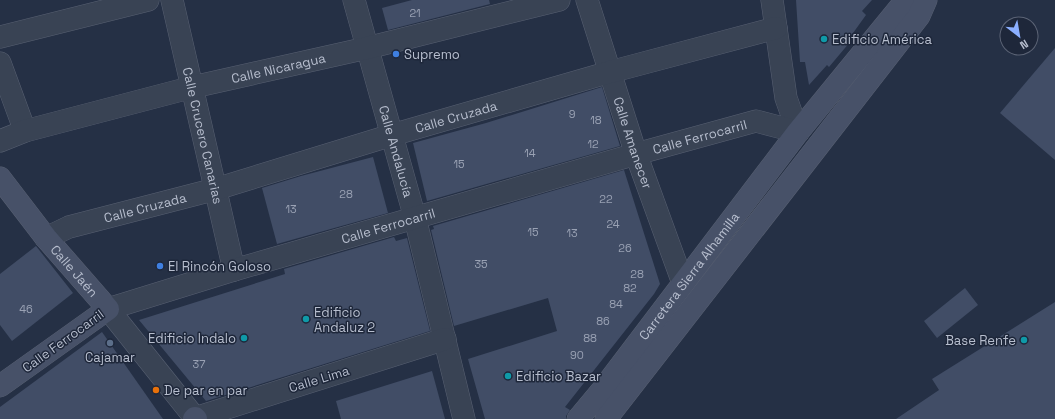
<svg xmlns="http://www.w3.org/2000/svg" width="1055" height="419" font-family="'Space Grotesk',sans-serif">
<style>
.building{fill:#414d66}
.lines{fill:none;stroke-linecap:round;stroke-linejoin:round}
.street-casing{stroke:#586072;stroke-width:23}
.secondary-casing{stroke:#586072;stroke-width:23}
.street{stroke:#394354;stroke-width:22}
.secondary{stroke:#475168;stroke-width:22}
.culture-dot{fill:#0f9aa8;stroke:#1e273a;stroke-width:1.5}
.shop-dot{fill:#3f7fe0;stroke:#1e273a;stroke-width:1.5}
.service-dot{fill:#5c6f8a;stroke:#1e273a;stroke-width:1.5}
.food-dot{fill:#e8710a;stroke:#1e273a;stroke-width:1.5}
.labels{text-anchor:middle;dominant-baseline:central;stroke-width:3;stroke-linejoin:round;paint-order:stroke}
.number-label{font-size:11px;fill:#9aa2b4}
.poi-label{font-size:13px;fill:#b7bece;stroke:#1e273a;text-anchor:start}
.street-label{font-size:13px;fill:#b7bece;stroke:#1e273a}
</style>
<rect width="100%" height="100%" fill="#253045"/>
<g class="building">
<path d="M412,0h77l1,4 -102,26 -6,-22z"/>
<path d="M796,0h76l-10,11 4,4 -18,25 2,2 -21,25 -2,-2 -18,20 -4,-23h-5z"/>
<path d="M1055,48v112l-55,-47z"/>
<path d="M602,87l18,59 -193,55 -14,-58 73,-20z"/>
<path d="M373,157l15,56 -111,31 -15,-56 39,-12z"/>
<path d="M624,170l36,114 -6,10 -89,113 5,3 -4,6v3h-81l-17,-60 89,-28 -9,-33 -94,28 -23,-96 3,-1 -1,-3z"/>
<path d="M394,237l2,4 11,-3 23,93 -224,70 -67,-81 146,-46 -1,-5z"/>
<path d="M36,246l37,47 -61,48 -12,-16v-51z"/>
<path d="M965,288l13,17 -41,33 -13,-17z"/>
<path d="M1055,302v117h-159l43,-29 -7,-11z"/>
<path d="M102,332l61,87h-163v-12z"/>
<path d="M432,371l13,48h-104l-5,-18z"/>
</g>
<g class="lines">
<g class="street-casing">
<g id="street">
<path id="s1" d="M172,0l62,270"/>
<path id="s2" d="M354,0l61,218 49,201"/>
<path id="s3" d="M587,0l49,154 47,129"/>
<path d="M772,0l14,98 12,34"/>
<path d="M0,37l148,-37"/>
<path d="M0,63l25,68"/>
<path id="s4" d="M0,141l25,-10 168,-44 174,-39 192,-48"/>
<path id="s5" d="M46,238l23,-11 147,-38 176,-54 218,-63 166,-44"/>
<path id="s6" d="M445,339l-250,79 -87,-109 126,-39 402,-116 120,-33 42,11"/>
</g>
</g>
<g class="secondary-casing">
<g id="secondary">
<path id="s7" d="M0,178l46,60 62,71 -108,77"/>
<path d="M194,419l1,-1 1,1"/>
<path id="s8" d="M578,419l25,-30 195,-257 108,-132"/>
<path d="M606,419c104,-135 209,-269 313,-403l7,-16"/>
</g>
</g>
<use href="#street" class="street"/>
<use href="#secondary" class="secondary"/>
</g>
<g class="culture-dot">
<circle cx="824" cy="39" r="4"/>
<circle cx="306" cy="319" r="4"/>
<circle cx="244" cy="338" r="4"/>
<circle cx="1024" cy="340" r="4"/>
<circle cx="508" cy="376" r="4"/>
</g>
<g class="shop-dot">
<circle cx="396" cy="54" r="4"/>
<circle cx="160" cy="266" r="4"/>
</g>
<circle class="service-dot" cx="110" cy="343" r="4"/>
<circle class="food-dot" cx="156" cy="390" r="4"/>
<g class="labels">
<g class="number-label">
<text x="415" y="13">21</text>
<text x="572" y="114">9</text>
<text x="596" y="120">18</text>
<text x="593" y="144">12</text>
<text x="530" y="153">14</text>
<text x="459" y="164">15</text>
<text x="346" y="194">28</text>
<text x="606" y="199">22</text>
<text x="291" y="209">13</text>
<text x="613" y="224">24</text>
<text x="533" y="232">15</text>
<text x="572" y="233">13</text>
<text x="625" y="248">26</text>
<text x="481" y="264">35</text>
<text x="637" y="274">28</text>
<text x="630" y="288">82</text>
<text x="616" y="304">84</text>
<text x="26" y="309">46</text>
<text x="603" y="321">86</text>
<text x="590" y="338">88</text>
<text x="577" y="355">90</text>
<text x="199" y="364">37</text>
</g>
<g class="poi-label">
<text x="832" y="39">Edificio América</text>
<text x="404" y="54">Supremo</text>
<text x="168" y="266">El Rincón Goloso</text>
<text x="314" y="312">Edificio<tspan x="314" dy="15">Andaluz 2</tspan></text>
<text x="236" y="338" text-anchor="end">Edificio Indalo</text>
<text x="1016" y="340" text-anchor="end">Base Renfe</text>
<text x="110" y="357" text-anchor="middle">Cajamar</text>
<text x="516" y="376">Edificio Bazar</text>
<text x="164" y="390">De par en par</text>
</g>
<g class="street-label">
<text stroke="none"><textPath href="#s4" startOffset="288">Calle Nicaragua</textPath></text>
<text stroke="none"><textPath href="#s5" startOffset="428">Calle Cruzada</textPath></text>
<text stroke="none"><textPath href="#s1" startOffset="139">Calle Crucero Canarias</textPath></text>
<text stroke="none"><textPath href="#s6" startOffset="1018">Calle Ferrocarril</textPath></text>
<text stroke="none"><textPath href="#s3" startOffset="150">Calle Amanecer</textPath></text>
<text stroke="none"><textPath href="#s2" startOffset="157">Calle Andalucía</textPath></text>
<text stroke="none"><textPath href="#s5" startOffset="104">Calle Cruzada</textPath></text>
<text stroke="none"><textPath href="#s6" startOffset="694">Calle Ferrocarril</textPath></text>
<text stroke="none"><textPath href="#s7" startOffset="119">Calle Jaén</textPath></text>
<text stroke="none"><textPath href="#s8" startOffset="181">Carretera Sierra Alhamilla</textPath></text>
<text transform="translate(63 341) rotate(-36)">Calle Ferrocarril</text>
<text transform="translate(319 379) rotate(-17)">Calle Lima</text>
</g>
</g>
<g transform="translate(1019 36) rotate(149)"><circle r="19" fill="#1e273a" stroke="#5b6375"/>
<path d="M0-3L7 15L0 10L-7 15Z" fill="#8bafff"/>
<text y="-6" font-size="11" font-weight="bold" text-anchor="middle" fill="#b7bece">N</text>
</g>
</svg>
